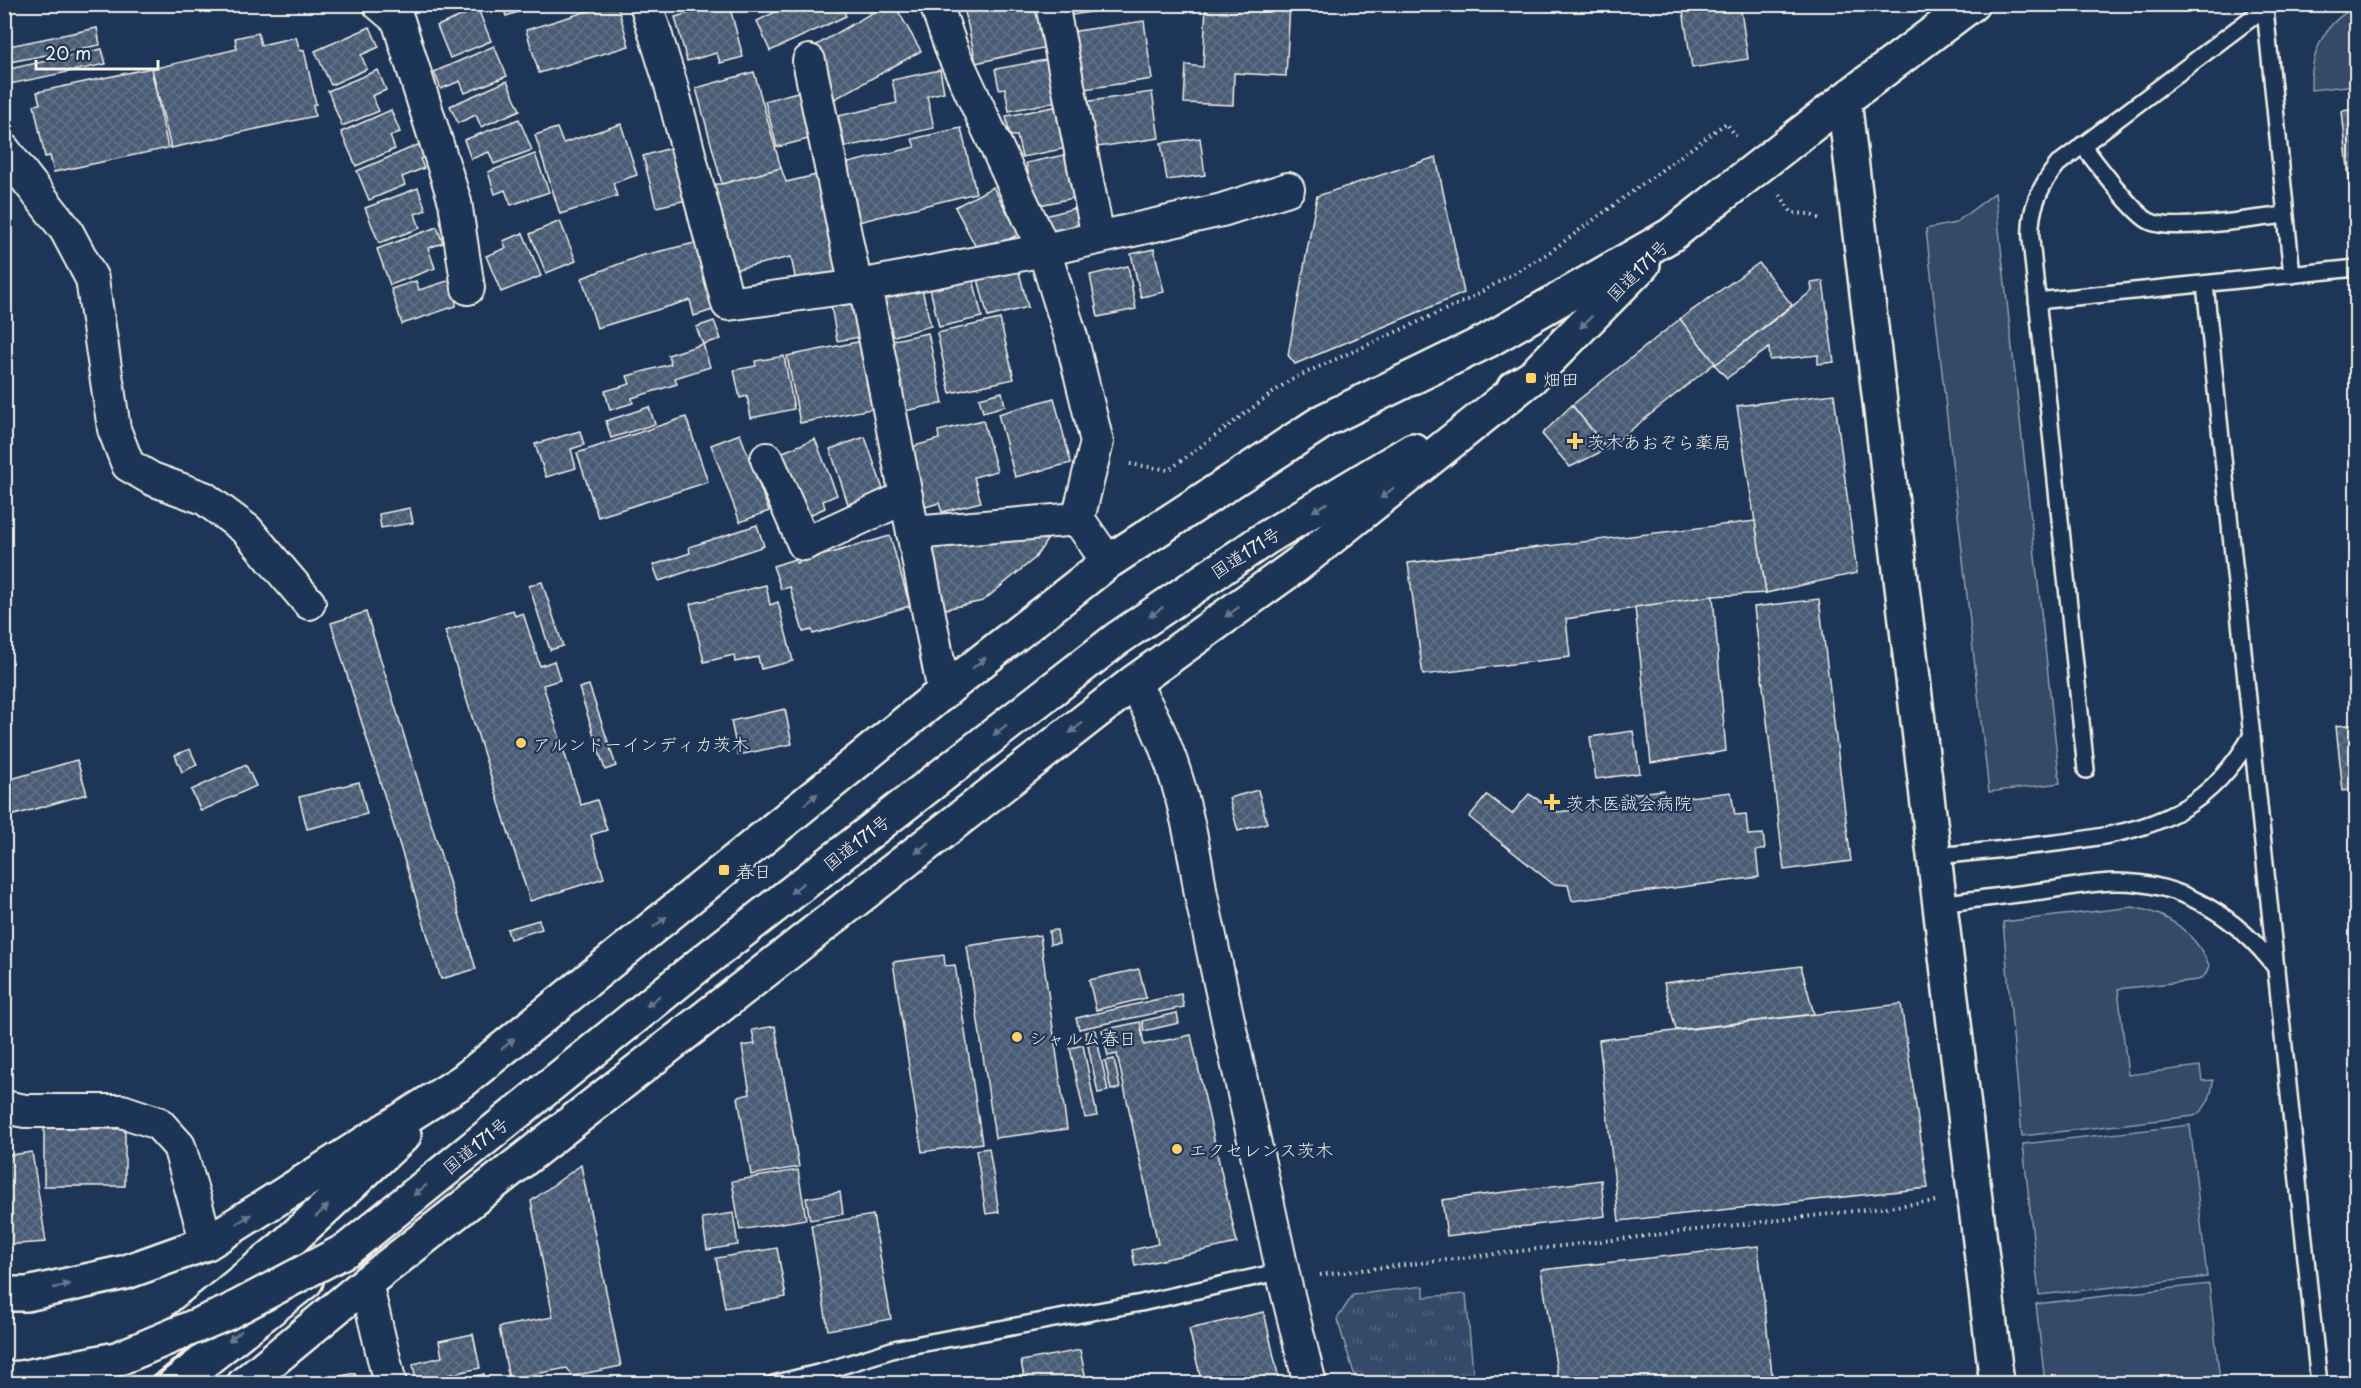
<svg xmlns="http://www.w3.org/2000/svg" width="2361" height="1388" font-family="'Playpen Sans','Klee One',sans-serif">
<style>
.grass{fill:#354a67;stroke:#949ea8;stroke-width:1.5}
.park{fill:url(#park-tufts);stroke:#949ea8;stroke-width:1.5}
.building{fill:url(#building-cross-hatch);stroke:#f4f1e8;stroke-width:1.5}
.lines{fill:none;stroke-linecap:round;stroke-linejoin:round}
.service-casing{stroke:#f4f1e8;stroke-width:20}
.minor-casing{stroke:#f4f1e8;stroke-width:36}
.tertiary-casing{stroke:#f4f1e8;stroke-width:38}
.trunk-casing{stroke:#f4f1e8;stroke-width:38}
.motorway-casing{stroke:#f4f1e8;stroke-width:38}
.path{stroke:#f4f1e8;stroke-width:4;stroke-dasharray:1.5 4.5;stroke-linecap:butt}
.service{stroke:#1d3557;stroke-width:15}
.minor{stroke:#1d3557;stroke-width:32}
.tertiary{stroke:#1d3557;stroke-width:33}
.trunk{stroke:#1d3557;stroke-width:33}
.motorway{stroke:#1d3557;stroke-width:33}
.trunk-bridge-casing{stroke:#f4f1e8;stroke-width:38;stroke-linecap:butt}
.trunk-bridge{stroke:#1d3557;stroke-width:33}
.oneway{fill:#68778a}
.poi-dot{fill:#ffd166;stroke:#1d3557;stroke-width:2}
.labels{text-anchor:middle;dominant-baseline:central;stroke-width:4.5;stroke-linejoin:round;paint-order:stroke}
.street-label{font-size:18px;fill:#f4f1e8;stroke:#1d3557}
.poi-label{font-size:18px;fill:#f4f1e8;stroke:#1d3557;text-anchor:start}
</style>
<defs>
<pattern id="park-tufts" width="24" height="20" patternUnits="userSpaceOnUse" patternTransform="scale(1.5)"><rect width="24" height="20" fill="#354a67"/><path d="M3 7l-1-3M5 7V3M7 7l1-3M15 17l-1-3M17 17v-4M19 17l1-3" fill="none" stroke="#53657d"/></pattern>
<pattern id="building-cross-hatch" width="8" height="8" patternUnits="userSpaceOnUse" patternTransform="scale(1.5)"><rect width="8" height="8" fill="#485b74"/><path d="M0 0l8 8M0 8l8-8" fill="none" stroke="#637388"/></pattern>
</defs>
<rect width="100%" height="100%" fill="#1d3557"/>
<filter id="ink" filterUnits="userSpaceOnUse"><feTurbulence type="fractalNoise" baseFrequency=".0167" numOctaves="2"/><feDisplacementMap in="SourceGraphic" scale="12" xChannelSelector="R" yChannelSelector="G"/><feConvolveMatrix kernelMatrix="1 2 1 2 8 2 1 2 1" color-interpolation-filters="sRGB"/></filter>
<g filter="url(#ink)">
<g class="grass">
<path d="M2356,7v78l-45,5c-1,-35 12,-68 45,-83z"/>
<path d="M1995,193l65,590 -71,9 -63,-563 29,-6z"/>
<path d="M2133,907c36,7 61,24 76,58l-3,9 -8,6 -80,9 10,86 72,-9 2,15 11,-1c-1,14 -6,29 -19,36l-172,20 -19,-214z"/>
<path d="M2190,1125l17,152 -168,18 -16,-151z"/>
<path d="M2209,1284l11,97 -21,3 -154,-1 -9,-79z"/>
</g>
<path class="park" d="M1424,1286v11l42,-3 8,89h-117l-20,-64 16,-24z"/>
<g class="building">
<path d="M124,4h16l1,5 -16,2z"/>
<path d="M502,4h41l-37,12z"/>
<path d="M611,4h6l12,42 -90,27 -13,-43z"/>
<path d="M720,4h9l14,53 -23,6 -3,-10 -30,8 -12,-44z"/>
<path d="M841,4l5,12 -76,35 -13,-30 34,-17z"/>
<path d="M887,4h7l27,47 -86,48 -17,-29 -5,-23z"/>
<path d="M976,4h66l9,42 -75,17 -12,-56z"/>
<path d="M1058,4h83l-81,13z"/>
<path d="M1206,4h84l-4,72 -52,-3 -1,32 -49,-2 2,-38 17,2z"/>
<path d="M1682,4h58l8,55 -56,9z"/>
<path d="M478,9l13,32 -41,17 -13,-32z"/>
<path d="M1144,21l8,58 -74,11 -8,-58z"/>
<path d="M370,27l9,20 -18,8 6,14 -36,16 -16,-34z"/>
<path d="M97,28l3,17 -96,18v-16z"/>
<path d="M258,33l3,12 35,-8 4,14 4,-1 12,54 -3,1 2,11 -144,32 -19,-79 85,-20 -2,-11z"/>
<path d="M494,46l13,30 -42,17 -5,-12 -19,8 -7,-17z"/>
<path d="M102,49l4,15 -101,21 2,14 -3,1v-30z"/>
<path d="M1051,59l8,42 -50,10 -4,-23 -6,1 -4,-20z"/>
<path d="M151,68l17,80 -114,24 -4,-16 -5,1 -11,-52 6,-1 -3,-12z"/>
<path d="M378,70l8,20 -14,6 7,15 -37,15 -14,-35z"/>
<path d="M940,70l4,22 -17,4 7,32 -89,19 -7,-31 59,-13 -5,-23z"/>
<path d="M754,72l27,96 -59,16 -26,-96z"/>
<path d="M507,81l13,29 -39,17 -5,-12 -18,8 -8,-17z"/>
<path d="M808,89l12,47 -43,11 -12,-46z"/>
<path d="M1152,92l7,46 -68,10 -7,-46z"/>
<path d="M1059,106l8,42 -45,9 -5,-21h-7l-4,-20z"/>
<path d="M2356,109v138l-14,-136z"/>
<path d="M391,110l9,22 -10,4 5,13 -39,17 -15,-34z"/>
<path d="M519,119l13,31 -38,14 -5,-12 -18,7 -7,-19z"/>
<path d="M621,124l16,51 -24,8 4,13 -57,18 -25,-79 22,-7 6,15z"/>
<path d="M961,128l15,65 -122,30 -14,-58 75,-18 -3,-8z"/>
<path d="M1200,138l5,37 -38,5 -6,-37z"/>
<path d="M420,144l5,13 -5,2 4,9 -22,9 3,8 -36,15 -12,-29z"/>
<path d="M677,146l14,53 -35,8 -13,-51z"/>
<path d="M535,154l14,38 -38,13 -6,-15 -10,4 -7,-22z"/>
<path d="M1069,154l9,43 -43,9 -9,-43z"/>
<path d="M1436,157l28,136 -169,71 -7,-9 29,-159z"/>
<path d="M781,168l5,14 39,-9 23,107 -50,11 -7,-34 -59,13 -18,-86h8z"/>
<path d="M993,187l26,47 -39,21 -25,-48z"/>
<path d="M418,188l8,22 -11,4 5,14 -41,15 -14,-35z"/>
<path d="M1079,207l5,18 -34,9 -5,-18z"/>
<path d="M560,221l16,40 -30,12 -16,-39z"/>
<path d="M437,227l6,16 -15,5 7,20 -45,17 -13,-36z"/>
<path d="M523,233l18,43 -40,16 -15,-36 20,-8 -3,-7z"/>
<path d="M699,242l20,66 -25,8 -4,-16 -93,28 -15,-50 58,-22z"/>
<path d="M1154,249l10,43 -23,5 -10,-43z"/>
<path d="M1759,263l33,42 -77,60 -35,-46z"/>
<path d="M1017,264l11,43 -40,10 -11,-42z"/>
<path d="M1128,266l8,43 -38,8 -8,-42z"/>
<path d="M971,270l11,47 -43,10 -11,-47z"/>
<path d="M454,279l2,27 -54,18 -11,-35 25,-8 3,9z"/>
<path d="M1823,281l11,81 -16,2v-9l-48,5 -1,-12 -42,30 -12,-13 97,-74 -1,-8z"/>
<path d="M921,285l10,41 -41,11 -11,-41z"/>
<path d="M859,300l7,36 -29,5 -6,-36z"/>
<path d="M1000,319l14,60 -64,14 -13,-60z"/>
<path d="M1680,319l35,44 -108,86 -35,-44z"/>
<path d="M714,321l7,18 -18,5 -7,-17z"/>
<path d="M928,333l15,70 -43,9 -15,-70z"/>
<path d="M868,340l13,67 -81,16 -13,-67z"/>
<path d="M703,344l7,23 -35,11 2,6 -45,14 1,5 -23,7 -5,-19 25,-7 -3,-8 44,-12 -3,-9z"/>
<path d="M784,356l10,53 -43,9 -4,-22 -7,2 -6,-28 22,-4 -1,-5z"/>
<path d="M1002,392l3,14 -22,6 -4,-14z"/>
<path d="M1834,394l23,179 -91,20 -29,-187z"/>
<path d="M1054,398l17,65 -56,14 -17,-63z"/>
<path d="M1572,405l35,44 -37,18 -28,-33z"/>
<path d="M649,407l6,17 -44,14 -5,-17z"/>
<path d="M686,417l22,65 -110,35 -21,-64z"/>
<path d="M983,420l14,51 -23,6 7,25 -39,10 -3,-9 -17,5 -11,-61 28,-8 -1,-8z"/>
<path d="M580,431l4,14 -13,4 5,19 -30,9 -11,-33z"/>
<path d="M740,434l29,77 -29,11 -29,-77z"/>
<path d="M865,437l19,55 -36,12 -18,-55z"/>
<path d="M815,439l22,56 -14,6 2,7 -22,10 -25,-64z"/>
<path d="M410,508l3,15 -32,5 -2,-14z"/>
<path d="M1755,521l11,72 -53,3 -147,23 4,38 -147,18 -15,-112z"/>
<path d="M757,525l7,21 -105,35 -6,-16 37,-12 -1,-6z"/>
<path d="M1053,531l-18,27 -52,43 -48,10 -12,-65z"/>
<path d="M890,536l20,70 -97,28 -1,-4 -9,2 -13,-45 -9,2 -8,-23 22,-7 1,4z"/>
<path d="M542,582l21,64 -13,4 -21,-64z"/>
<path d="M766,585l4,20 8,-3 15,59 -32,8 -3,-12 -23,5 -1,-7 -30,7 -14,-58z"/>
<path d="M1713,596l13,155 -75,12 -16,-156z"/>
<path d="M1819,599l32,262 -67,9 -30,-263z"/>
<path d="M513,610l2,6 8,-3 17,53 14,-5 6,19 -17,5 38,120 16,-5 10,30 -16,5 13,43 -74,23 -85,-270z"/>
<path d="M366,612l110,357 -35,10 -110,-356z"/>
<path d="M589,685l27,81 -11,4 -26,-82z"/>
<path d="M785,709l7,35 -54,11 -7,-34z"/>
<path d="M2356,724v65l-13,2 -7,-65z"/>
<path d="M1633,731l7,42 -44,6 -6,-42z"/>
<path d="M190,749l7,16 -15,7 -7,-17z"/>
<path d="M77,760l10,34 -83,24v-37z"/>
<path d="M246,765l10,21 -55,25 -10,-21z"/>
<path d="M359,782l8,32 -60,15 -8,-32z"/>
<path d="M1258,790l9,33 -29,8 -9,-33z"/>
<path d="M1663,790l1,10 67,-8 4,23 11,-1 2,21 15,-1 2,15 -9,2 3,26 -187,24 -4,-16 -15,-1 -84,-67 18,-22 25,19 17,-20 29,18 67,-9 -2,-8z"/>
<path d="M539,920l3,9 -32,10 -3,-10z"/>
<path d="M1057,930l2,13 -9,1 -1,-13z"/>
<path d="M1040,935l27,194 -72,9 -28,-192z"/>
<path d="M944,955l1,11 10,-1 27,178 -60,9 -29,-190z"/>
<path d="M1801,966l13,48 -138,16 -12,-47z"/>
<path d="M1139,969l7,29 -50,12 -7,-30z"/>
<path d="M1181,994l3,13 -105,22 -3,-11z"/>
<path d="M1901,1004l27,184 -309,33 -20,-181z"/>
<path d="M1177,1013l2,10 -35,8 -2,-10z"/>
<path d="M1140,1022l4,23 47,-10 46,208 -102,23 -3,-16 26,-6 -41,-190 -9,2 -6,-26z"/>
<path d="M775,1026l24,141 -48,8 -13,-78 12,-3 -8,-48 13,-2 -3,-14z"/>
<path d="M1095,1030l13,61 -10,2 -13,-61z"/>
<path d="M1083,1045l14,71 -12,2 -15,-70z"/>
<path d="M1114,1059l6,29 -9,2 -6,-29z"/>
<path d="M44,1128l81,1v57h-81z"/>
<path d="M989,1148l10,64 -13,2 -10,-64z"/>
<path d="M32,1152l14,90 -42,3v-89z"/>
<path d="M581,1165l40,201 -48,10 -6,-8 -58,11 -10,-52 54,-10 -22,-116z"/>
<path d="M798,1170l8,49 -66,11 -8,-49z"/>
<path d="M1601,1180l4,36 -158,20 -5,-36z"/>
<path d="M840,1192l3,22 -33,6 -4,-22z"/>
<path d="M733,1213l5,32 -31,5 -5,-32z"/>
<path d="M873,1215l18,104 -63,11 -17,-105z"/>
<path d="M1758,1246l15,138h-214l-18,-114z"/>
<path d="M777,1248l9,49 -61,11 -9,-50z"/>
<path d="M1264,1312l16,72h-78l-13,-55z"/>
<path d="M473,1334l7,34 -64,14 -3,-18 29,-7 -3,-16z"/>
<path d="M1080,1350l7,34h-62l-4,-23z"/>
<path d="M355,1373l2,11h-38v-3z"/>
<path d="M484,1374l2,10h-43z"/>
</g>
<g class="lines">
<g class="service-casing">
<g id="service">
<path d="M2265,9l27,266"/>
<path d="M2082,145c15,18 49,66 67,76 21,12 108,-3 136,-6"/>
<path d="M2205,284l114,1100"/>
<path d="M2037,301l319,-33"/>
<path d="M2086,770l-55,-530c-2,-30 8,-53 27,-76l212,-160"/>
<path d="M1934,856c38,-3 76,-8 114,-12 92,-11 154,-23 204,-109"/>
<path d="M1940,904c36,-5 73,-9 109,-14 22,-3 46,-8 68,-8 66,0 121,36 159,86"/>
<path d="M773,1384l49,-12 76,-24 243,-45 141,-32"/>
</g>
</g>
<g class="minor-casing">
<g id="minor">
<path d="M379,4l19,16 57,182 13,86"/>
<path d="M646,4l25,81 57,219 137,-19 179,-35 178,-40 66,-21"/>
<path d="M936,4l17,49 91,197 28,90 25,102 -19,77 30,43"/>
<path d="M1052,4l46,233"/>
<path d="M809,61l47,226"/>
<path d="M4,150l62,80 26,49 22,150 14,36 24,14 52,19 43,32 62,73"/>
<path d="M865,285l79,407"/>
<path d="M767,459l37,85 102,-47"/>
<path d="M913,533l165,-14"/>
<path d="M1133,683c41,63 57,138 68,212l84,388 25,101"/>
<path d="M4,1107l21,4h97l36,12 21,23 28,97"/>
<path d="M366,1283l24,101"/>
</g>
</g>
<g class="tertiary-casing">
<path id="tertiary" d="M1844,100l153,1284"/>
</g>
<g class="trunk-casing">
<g id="trunk">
<path d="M1514,388l17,-10 112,-114"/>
<path d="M699,965l418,-326 149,-101 147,-88"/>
<path d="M4,1294h23l99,-22 81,-29 256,-162 515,-417 130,-102 217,-142 162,-79 184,-106 173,-135 128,-96"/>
<path d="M117,1384l164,-135 123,-114"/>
<path d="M244,1384l122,-101 767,-600 164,-118 234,-187"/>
</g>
</g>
<g class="motorway-casing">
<path id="motorway" d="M175,1384l131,-103"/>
</g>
<g class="path">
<path d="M1780,195l12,18 17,1 13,6"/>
<path d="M1130,464l39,6 121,-90 179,-81 78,-45 179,-131 10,13"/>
<path d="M1320,1275l618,-74"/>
</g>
<use href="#service" class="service"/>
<use href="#minor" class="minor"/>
<use href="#tertiary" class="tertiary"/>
<use href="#trunk" class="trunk"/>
<use href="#motorway" class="motorway"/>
<g class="trunk-bridge-casing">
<path id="trunk-bridge" d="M4,1379l17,-1 96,-19 110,-46 121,-64 351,-284"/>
</g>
<use href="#trunk-bridge" class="trunk-bridge"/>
</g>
<defs><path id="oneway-solid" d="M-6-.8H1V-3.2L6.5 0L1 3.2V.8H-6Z" transform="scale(1.5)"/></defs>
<g class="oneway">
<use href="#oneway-solid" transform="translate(1586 322) rotate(135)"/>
<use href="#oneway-solid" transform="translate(1387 493) rotate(141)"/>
<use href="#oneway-solid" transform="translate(1320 507) rotate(150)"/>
<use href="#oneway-solid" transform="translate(1156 612) rotate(145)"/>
<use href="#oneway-solid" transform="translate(1232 612) rotate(144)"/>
<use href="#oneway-solid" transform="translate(979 663) rotate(-39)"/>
<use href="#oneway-solid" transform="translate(1076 728) rotate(142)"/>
<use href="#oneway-solid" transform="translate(1000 730) rotate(142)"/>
<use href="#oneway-solid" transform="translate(811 799) rotate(-39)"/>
<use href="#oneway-solid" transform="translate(922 848) rotate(142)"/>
<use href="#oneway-solid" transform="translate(797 888) rotate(142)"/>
<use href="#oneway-solid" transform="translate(660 922) rotate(-39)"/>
<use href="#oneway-solid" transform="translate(653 1001) rotate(141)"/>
<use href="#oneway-solid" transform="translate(508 1044) rotate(-39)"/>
<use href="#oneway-solid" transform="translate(420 1190) rotate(141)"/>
<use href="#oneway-solid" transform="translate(322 1211) rotate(-43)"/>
<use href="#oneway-solid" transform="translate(244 1219) rotate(-32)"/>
<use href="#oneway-solid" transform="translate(62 1286) rotate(-13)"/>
<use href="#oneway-solid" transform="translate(235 1336) rotate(142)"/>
</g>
</g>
<g class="poi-dot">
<rect x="1525" y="372" width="12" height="12" rx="3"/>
<path d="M1572 432h6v6h6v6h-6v6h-6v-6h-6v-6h6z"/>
<circle cx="521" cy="743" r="6"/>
<path d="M1549 793h6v6h6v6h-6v6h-6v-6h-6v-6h6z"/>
<rect x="718" y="864" width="12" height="12" rx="3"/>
<circle cx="1017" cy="1037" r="6"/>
<circle cx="1177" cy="1149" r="6"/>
</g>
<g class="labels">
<g class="street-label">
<text transform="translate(1637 270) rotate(-45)">国道171号</text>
<text transform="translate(1245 552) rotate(-33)">国道171号</text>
<text transform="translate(856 842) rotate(-38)">国道171号</text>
<text transform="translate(475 1145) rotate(-39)">国道171号</text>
</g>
<g class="poi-label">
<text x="1543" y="378">畑田</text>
<text x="1587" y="441">茨木あおぞら薬局</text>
<text x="533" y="743">アルンドーインディカ茨木</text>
<text x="1566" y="802">茨木医誠会病院</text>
<text x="736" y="870">春日</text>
<text x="1029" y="1037">シャルム春日</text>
<text x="1189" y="1149">エクセレンス茨木</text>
</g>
</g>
<rect width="2361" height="1388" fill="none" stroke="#1d3557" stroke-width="24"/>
<rect x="12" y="12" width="2337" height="1364" fill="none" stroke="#f4f1e8" stroke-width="2" filter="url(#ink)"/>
<path d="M36 60v9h122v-9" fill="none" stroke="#f4f1e8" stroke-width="3"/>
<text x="45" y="60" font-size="18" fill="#f4f1e8" stroke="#1d3557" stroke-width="4.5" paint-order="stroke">20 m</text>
</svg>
